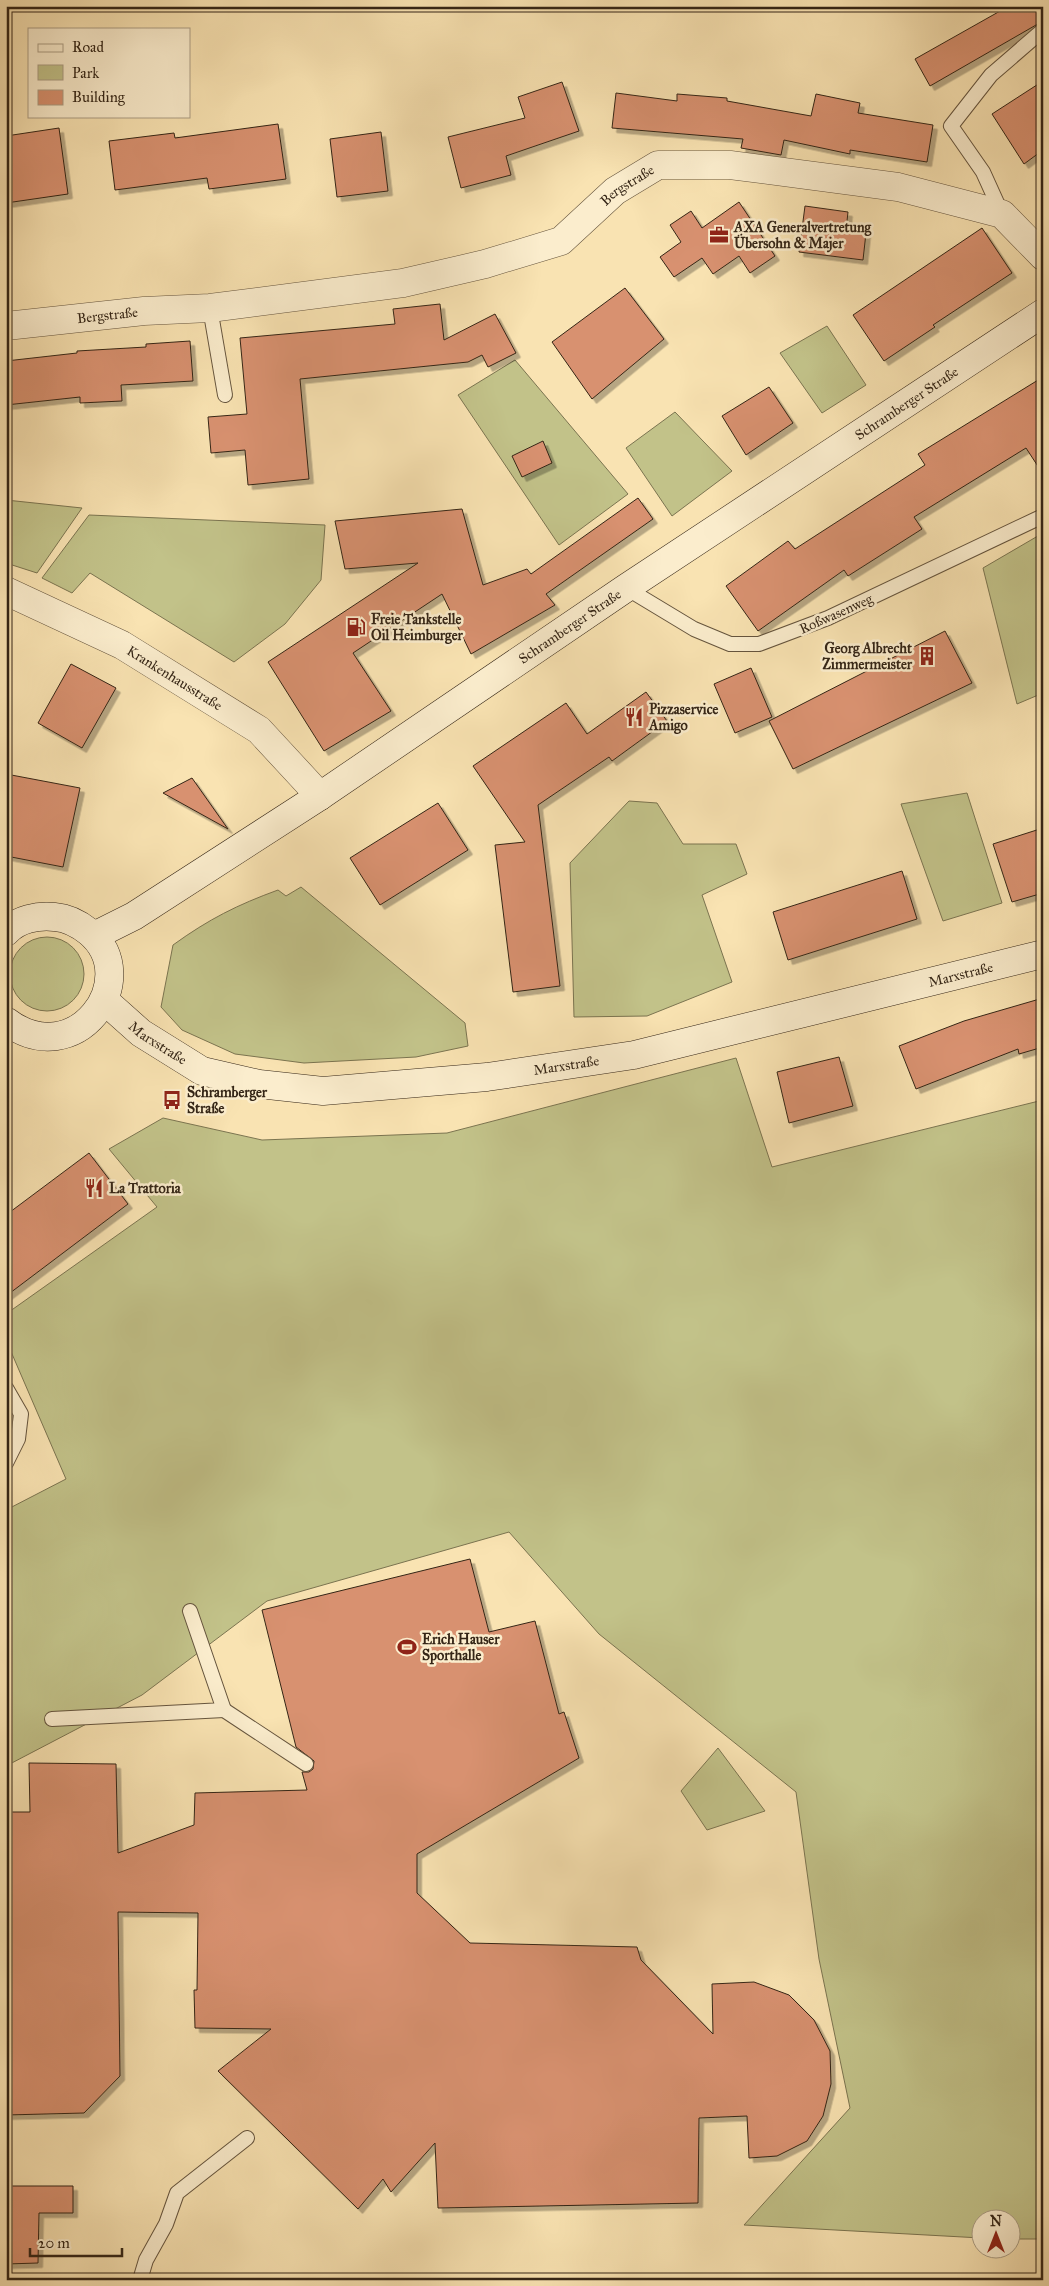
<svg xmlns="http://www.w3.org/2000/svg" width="1049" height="2286" font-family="'IM FELL Great Primer',serif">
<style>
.green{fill:#c2c289;stroke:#7b7450}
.building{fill:#d8916f;stroke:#342516;filter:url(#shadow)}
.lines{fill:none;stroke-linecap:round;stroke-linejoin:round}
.lane-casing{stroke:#65543d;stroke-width:16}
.street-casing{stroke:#65543d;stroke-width:29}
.secondary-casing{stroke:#342516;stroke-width:29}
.lane{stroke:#fbedcd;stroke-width:14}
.street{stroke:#fbedcd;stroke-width:28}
.secondary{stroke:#fbedcd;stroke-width:28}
.labels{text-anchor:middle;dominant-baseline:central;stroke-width:5;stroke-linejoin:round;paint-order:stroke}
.street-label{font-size:14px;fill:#342516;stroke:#fbedcd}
.poi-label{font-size:14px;font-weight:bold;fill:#342516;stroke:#fbedcd;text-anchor:start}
</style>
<defs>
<filter id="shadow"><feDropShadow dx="4.5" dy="4.5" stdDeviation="0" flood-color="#0004"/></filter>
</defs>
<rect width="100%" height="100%" fill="#f9e3b2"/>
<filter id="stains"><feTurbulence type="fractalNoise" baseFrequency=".004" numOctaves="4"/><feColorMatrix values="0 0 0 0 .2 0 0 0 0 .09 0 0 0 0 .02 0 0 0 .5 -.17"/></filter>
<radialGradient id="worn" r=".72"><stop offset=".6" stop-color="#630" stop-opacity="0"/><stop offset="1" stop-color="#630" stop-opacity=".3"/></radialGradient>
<g class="green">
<path d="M827,326l39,59 -44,28 -42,-60z"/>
<path d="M515,360l113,134 -69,51 -101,-150z"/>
<path d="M675,412l57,59 -60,45 -46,-68z"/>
<path d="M6,500l76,8 -45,65 -31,-10z"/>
<path d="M89,515l236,10 -4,55 -36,44 -51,38 -144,-89 -18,20 -30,-15z"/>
<path d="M1043,533v160l-26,11 -34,-136z"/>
<path d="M967,793l35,110 -59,18 -42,-117z"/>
<path d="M629,801l28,2 26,41h53l11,30 -45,21 30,87 -85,34 -73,1 -4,-154z"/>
<path d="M301,887l164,136 3,23 -52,11 -112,6 -69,-9 -53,-24 -21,-23 12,-62c36,-26 64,-40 105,-55l8,6z"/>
<circle cx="47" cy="974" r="37"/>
<path d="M736,1058l36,109 271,-67v1139h-31v-21h-30l-1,20 -237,-13 106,-117 -31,-149 -23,-167 -197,-158 -90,-102 -242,69 -125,94 -136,71v-256l60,-31 -60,-139v-26l151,-107 -48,-58 54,-31 99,22 185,-7z"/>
<path d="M718,1748l47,63 -58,19 -26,-39z"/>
</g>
<g class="building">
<path d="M1009,6h34v15l-113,65 -15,-27z"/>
<path d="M1043,81v69l-19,14 -32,-50z"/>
<path d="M562,82l17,49 -73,25 5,19 -50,13 -13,-51 77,-19 -7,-21z"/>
<path d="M616,93l61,8v-7l50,4v3l84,15 5,-22 44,9 -2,10 75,12 -6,37 -77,-12v4l-66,-14 -3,15 -40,-7 2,-9 -131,-11z"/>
<path d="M278,124l8,55 -77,10 -2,-11 -92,12 -6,-49 65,-8 1,5z"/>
<path d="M59,128l9,66 -62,9v-67z"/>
<path d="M381,132l7,59 -51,6 -7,-58z"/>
<path d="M739,202l36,54 -25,17 -11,-17 -26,18 -11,-16 -28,19 -14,-20 21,-15 -11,-17 21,-14 11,17z"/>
<path d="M805,206l43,6 -2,18 20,3 -3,27 -64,-8z"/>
<path d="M982,228l30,45 -79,52 2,2 -51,34 -31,-46z"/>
<path d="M625,288l39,51 -72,60 -40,-57z"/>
<path d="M440,304l4,36 51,-26 21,39 -28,14 -6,-12 -14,7 -168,17 9,100 -61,6 -3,-35 -34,3 -3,-36 39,-3 -7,-76 155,-14 -2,-15z"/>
<path d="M190,341l3,40 -72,4 1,16 -42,2v-6l-74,8v-44l71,-8v-2l69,-4v-3z"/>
<path d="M1043,377v97l-17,-26 -112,69 8,12 -74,47 -4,-6 -86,61 -32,-45 62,-45 7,8 130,-84 -7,-11z"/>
<path d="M769,387l24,36 -47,32 -24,-39z"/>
<path d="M543,441l9,22 -30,14 -10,-21z"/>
<path d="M638,498l15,21 -107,75 9,11 -84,49 -29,-60 -89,59 38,58 -67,40 -56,-89 150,-99 -73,6 -10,-48 127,-12 21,76 44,-16 4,5z"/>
<path d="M945,631l27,52 -179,86 -24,-48z"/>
<path d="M71,664l45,24 -34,60 -44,-25z"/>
<path d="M751,668l21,49 -37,16 -21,-49z"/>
<path d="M646,692l21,29 -55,40 -3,-4 -71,48 22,181 -47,6 -18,-147 30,-3 -52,-76 93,-63 21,31z"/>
<path d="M6,774l74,14 -17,79 -57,-11z"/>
<path d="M192,778l36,51 -65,-36z"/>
<path d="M438,803l30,47 -88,55 -30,-47z"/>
<path d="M1043,828v65l-31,9 -19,-58z"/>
<path d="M902,871l15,48 -129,41 -15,-48z"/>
<path d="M1043,998v49l-24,7 -1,-5 -102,40 -17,-43 65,-25z"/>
<path d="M839,1057l14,49 -64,17 -12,-51z"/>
<path d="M89,1153l39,51 -122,92v-81z"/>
<path d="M470,1559l19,73 46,-11 24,93 5,-2 15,46 -162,96v39l53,50 167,4 4,13 72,74 -1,-50 42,-2 35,13 25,25 16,31 1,33 -8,32 -16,25 -30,15 -28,2 -2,-42 -48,2 -1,85 -260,5 -3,-65 -44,49 -8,-13 -25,30 -140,-138 53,-42 -76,-1 -1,-38h3l1,-77 -80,-1 2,164 -36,37 -78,2v-303h24l-1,-49 87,1 2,89 76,-28 1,-32 112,-3 -5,-18h7l4,-3 1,-8 -18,-14 -34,-137z"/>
<path d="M6,2186h67v27h-34l-1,50 -32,1z"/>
</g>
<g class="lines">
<g class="lane-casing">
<g id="lane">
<path d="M1002,214l-19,-42 -32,-46 40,-51 52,-45"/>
<path d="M210,308l15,87"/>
<path d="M626,588l68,41 36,15h29l69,-26 215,-102"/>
<path d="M6,1388l15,26 -3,25 -12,24"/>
<path d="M224,1710l82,54"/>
<path d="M52,1719l172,-9 -34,-99"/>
<path d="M140,2280l6,-20 20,-36 11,-31 70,-55"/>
</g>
</g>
<g class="street-casing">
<g id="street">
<path id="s1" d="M6,326l138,-15 66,-3 193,-25 82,-19 76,-23 54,-50 43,-26h72l168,22 104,27 41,42"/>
<path id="s2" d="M6,591l116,54 137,85 61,66"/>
</g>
</g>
<g class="secondary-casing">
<g id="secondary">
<path d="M6,932c12,-13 32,-17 49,-15 13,1 24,7 34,15 56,47 -14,142 -83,89"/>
<path id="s3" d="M94,936l40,-20 186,-120 306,-208 417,-275"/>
<path id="s4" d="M104,1000l37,33 61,38 57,13 64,7 164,-14 147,-22 409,-101"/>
</g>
</g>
<use href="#lane" class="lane"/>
<use href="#street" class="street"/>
<use href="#secondary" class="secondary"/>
</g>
<defs>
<g id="office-bare" transform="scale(1.5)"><path d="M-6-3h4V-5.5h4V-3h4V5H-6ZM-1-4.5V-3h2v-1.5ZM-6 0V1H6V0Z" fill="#8f2418" stroke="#fbedcd" stroke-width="2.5" paint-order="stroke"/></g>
<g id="fuel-bare" transform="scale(1.5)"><path d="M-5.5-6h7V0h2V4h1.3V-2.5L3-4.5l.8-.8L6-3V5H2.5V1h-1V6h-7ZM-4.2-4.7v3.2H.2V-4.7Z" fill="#8f2418" stroke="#fbedcd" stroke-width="2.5" paint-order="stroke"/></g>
<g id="building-bare" transform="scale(1.5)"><path d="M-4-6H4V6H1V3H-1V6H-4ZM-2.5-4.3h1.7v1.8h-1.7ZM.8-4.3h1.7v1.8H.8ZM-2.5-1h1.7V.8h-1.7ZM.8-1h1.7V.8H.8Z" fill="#8f2418" stroke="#fbedcd" stroke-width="2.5" paint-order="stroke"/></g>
<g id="restaurant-bare" transform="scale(1.5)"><path d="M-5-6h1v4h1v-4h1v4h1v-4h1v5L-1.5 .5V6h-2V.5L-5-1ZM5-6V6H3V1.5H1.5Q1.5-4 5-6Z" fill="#8f2418" stroke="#fbedcd" stroke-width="2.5" paint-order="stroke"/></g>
<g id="bus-bare" transform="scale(1.5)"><path d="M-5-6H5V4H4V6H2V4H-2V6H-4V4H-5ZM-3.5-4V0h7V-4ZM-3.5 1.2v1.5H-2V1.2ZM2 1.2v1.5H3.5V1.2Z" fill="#8f2418" stroke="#fbedcd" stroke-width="2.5" paint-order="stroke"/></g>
<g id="stadium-bare" transform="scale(1.5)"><path d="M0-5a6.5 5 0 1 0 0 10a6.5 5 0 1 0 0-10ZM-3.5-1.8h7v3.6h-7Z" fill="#8f2418" stroke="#fbedcd" stroke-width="2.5" paint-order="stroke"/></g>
</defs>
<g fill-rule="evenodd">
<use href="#office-bare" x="719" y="235"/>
<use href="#fuel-bare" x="356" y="627"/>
<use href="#building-bare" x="927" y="656"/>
<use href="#restaurant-bare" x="634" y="717"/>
<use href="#bus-bare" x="172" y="1100"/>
<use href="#restaurant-bare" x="94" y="1188"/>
<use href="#stadium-bare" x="407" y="1647"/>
</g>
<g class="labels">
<g class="street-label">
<text stroke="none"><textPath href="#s1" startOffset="650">Bergstraße</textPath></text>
<text stroke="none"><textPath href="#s1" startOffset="102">Bergstraße</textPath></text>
<text stroke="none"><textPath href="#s3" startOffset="972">Schramberger Straße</textPath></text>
<text transform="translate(836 614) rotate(-24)">Roßwasenweg</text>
<text stroke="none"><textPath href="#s3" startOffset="568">Schramberger Straße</textPath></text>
<text stroke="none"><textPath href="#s2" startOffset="190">Krankenhausstraße</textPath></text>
<text stroke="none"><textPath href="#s4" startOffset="894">Marxstraße</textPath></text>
<text stroke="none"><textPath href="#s4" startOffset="69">Marxstraße</textPath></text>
<text stroke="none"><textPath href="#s4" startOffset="489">Marxstraße</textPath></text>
</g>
<g class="poi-label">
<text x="734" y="227">AXA Generalvertretung<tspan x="734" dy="16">Übersohn &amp; Majer</tspan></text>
<text x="371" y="619">Freie Tankstelle<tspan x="371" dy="16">Oil Heimburger</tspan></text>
<text x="912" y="648" text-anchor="end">Georg Albrecht<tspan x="912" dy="16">Zimmermeister</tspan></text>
<text x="649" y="709">Pizzaservice<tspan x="649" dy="16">Amigo</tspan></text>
<text x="187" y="1092">Schramberger<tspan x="187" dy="16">Straße</tspan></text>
<text x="109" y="1188">La Trattoria</text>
<text x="422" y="1639">Erich Hauser<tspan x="422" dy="16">Sporthalle</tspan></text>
</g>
</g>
<rect width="1049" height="2286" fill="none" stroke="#f9e3b2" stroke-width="25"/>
<rect x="8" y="8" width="1034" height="2271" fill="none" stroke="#342516" stroke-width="2.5"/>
<rect x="12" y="12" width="1024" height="2261" fill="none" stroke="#342516"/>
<rect x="28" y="28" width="162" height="90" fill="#fbedcd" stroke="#ab9d84"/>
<rect x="38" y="44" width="25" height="8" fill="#fbedcd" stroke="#ab9d84"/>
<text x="72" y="52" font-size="15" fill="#342516">Road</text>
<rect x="38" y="65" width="25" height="15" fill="#c2c289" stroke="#ab9d84"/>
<text x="72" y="78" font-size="15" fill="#342516">Park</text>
<rect x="38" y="90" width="25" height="15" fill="#d8916f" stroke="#ab9d84"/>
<text x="72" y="102" font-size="15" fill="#342516">Building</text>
<g transform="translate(996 2234)"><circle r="24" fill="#fbedcd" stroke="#ab9d84"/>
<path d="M0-4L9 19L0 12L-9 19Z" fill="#8f2418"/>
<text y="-8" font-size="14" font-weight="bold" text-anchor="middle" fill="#342516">N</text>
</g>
<path d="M30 2248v8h92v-8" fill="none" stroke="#342516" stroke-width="2.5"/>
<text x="38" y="2248" font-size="15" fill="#342516" stroke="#fbedcd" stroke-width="4" paint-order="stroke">20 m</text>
<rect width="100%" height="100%" filter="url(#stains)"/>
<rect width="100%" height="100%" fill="url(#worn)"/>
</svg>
